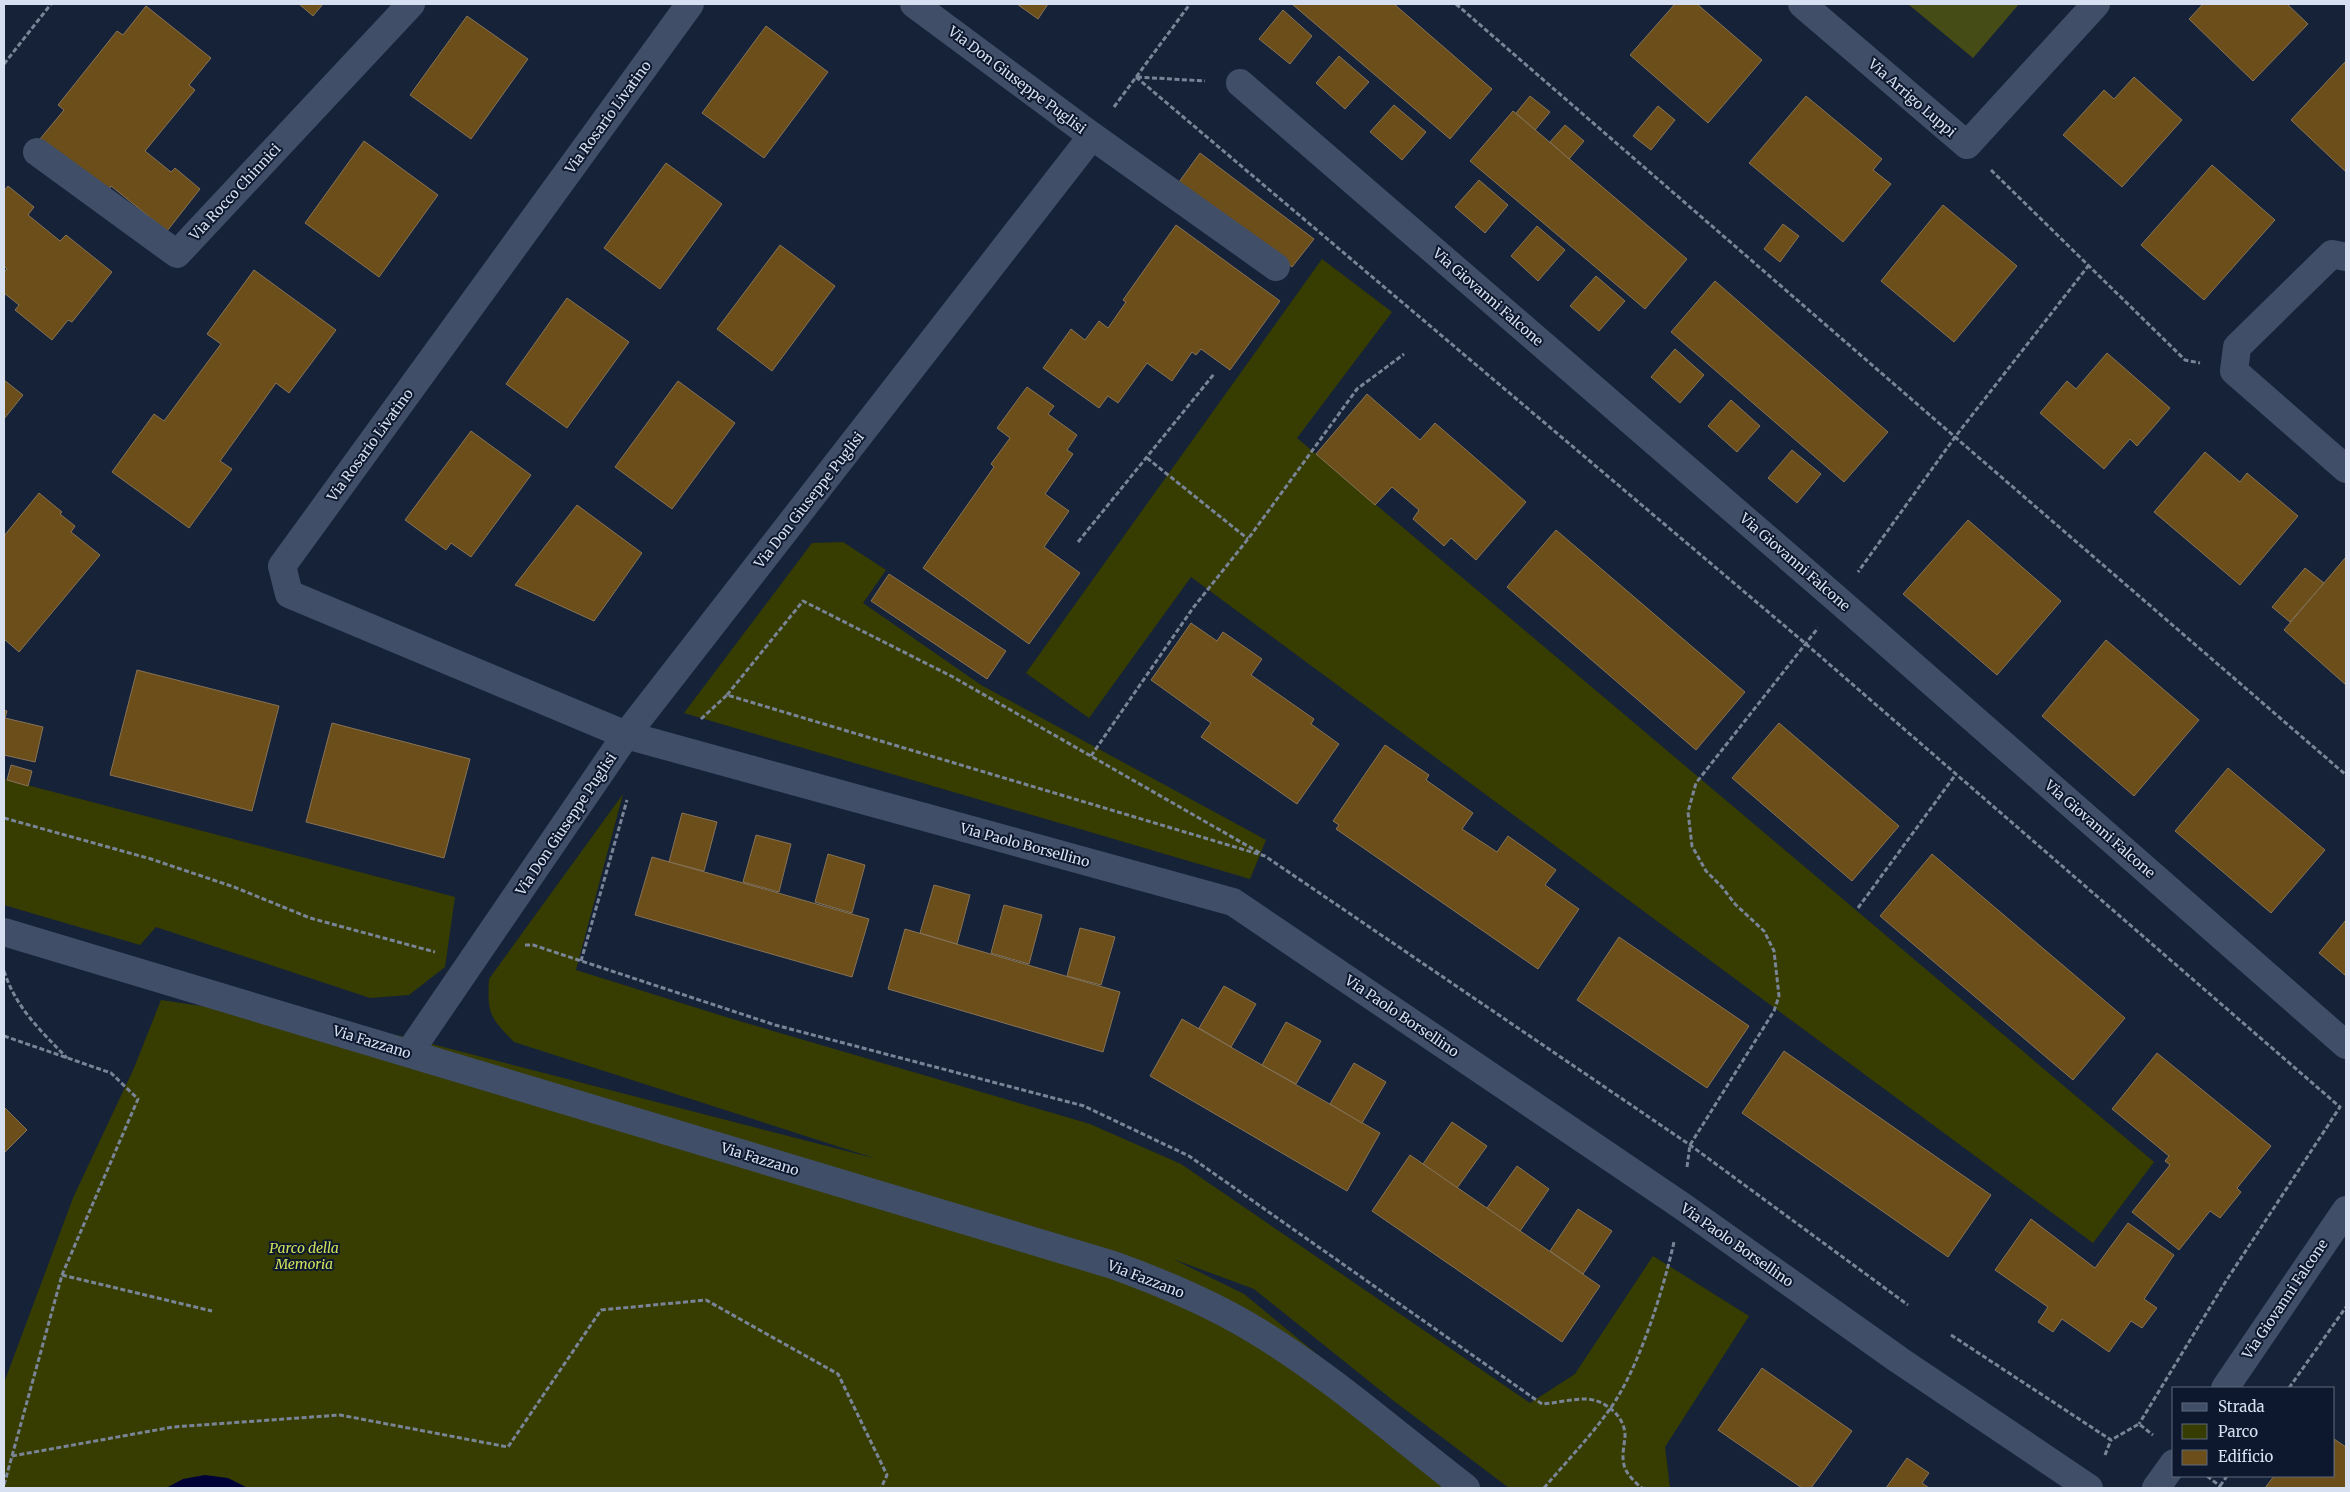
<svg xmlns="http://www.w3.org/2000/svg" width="2350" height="1492" font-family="Merriweather,serif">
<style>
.green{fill:#373d00}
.forest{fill:#464c15}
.water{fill:#000237}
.building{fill:#6b4e1a;stroke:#867357}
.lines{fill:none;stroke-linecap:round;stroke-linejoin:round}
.path{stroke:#798497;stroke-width:3;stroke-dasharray:5 2.5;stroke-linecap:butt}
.minor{stroke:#404e68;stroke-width:28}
.tertiary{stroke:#404e68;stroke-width:28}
.labels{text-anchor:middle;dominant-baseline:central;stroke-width:4;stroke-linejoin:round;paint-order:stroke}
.street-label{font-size:14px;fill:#d7e0f0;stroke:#0d182e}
.park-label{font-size:14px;font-style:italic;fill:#d1e25b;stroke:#0d182e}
</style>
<rect width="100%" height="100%" fill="#162238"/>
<g class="green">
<path d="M1322,259l70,53 -95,126 857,724 -61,81 -902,-666 -102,141 -63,-45z"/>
<path d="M843,542l43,28 -23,33 118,82 285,155 -16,39 -566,-166 128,-170z"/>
<path d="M4,779l451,118 -10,70 -36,28 -39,3 -214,-71 -16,18 -136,-40z"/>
<path d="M623,794l-47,176 153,48 361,106 91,40 349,239 45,-29 78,-118 96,60 -84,131 5,41h-161l-119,-90 -136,-109 -81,-30 71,35 235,194h-1475v-105l69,-185 61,-130 27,-68 240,36 476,123 -363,-117c-24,-25 -27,-28 -25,-63z"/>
</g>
<path class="forest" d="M1908,4h111l-46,54z"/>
<path class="water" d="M205,1475l23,3 20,10h-82l17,-9z"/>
<g class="building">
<path d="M299,4h24l-10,12z"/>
<path d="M1017,4h31l-10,15z"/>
<path d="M1292,4h102l98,85 -42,50z"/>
<path d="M1675,4h22l65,56 -54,63 -78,-68z"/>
<path d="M2203,4h84l21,20 -55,57 -64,-62z"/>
<path d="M146,6l65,52 -22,27 6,5 -50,61 26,21 4,-4 25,21 -33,42 -56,-45 -4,7 -67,-54 24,-29 -6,-5 59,-74 6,4z"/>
<path d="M1283,10l29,26 -22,28 -31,-25z"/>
<path d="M467,16l61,43 -57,80 -61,-44z"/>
<path d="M766,26l62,46 -64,86 -62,-45z"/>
<path d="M1339,56l30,26 -24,27 -29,-26z"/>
<path d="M2346,61v111l-55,-52z"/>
<path d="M2134,77l48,43 -60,67 -59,-52 41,-45 10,9z"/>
<path d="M1530,96l20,16 -15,18 -19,-17z"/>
<path d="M1806,96l76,63 -9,11 18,14 -48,58 -94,-79z"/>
<path d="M1394,105l32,27 -24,28 -32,-28z"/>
<path d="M1658,106l17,14 -24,30 -18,-14z"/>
<path d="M1513,111l174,148 -42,50 -175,-148z"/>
<path d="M1565,125l19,16 -15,18 -19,-17z"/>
<path d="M364,141l74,54 -59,82 -74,-54z"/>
<path d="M1200,153l114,86 -22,28 -113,-85z"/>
<path d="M666,163l56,41 -62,85 -56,-41z"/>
<path d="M2212,165l63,55 -71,80 -63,-55z"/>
<path d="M1479,180l29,25 -23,28 -30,-26z"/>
<path d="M8,186l26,21 -6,8 32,26 6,-6 46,37 -40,50 -4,-2 -16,20 -37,-30 4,-5 -15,-12v-21l3,-3 -3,-3v-75z"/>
<path d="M1943,205l74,61 -63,76 -73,-61z"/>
<path d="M1783,224l16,12 -19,26 -16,-13z"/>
<path d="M1176,225l104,76 -50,69 -29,-21 -5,6 -4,-3 -20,29 -25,-18 -29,40 -10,-7 -9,12 -56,-40 28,-39 14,11 14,-19 9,7 18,-26 -3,-2z"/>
<path d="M1537,226l28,24 -27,31 -27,-25z"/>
<path d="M780,245l55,41 -63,85 -55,-42z"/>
<path d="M254,270l82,60 -47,63 -13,-10 -56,78 12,8 -43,59 -77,-56 42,-58 10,7 57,-77 -14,-10z"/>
<path d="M1596,276l29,25 -26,30 -29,-25z"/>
<path d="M1715,281l173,151 -44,50 -173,-150z"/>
<path d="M567,298l62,44 -62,86 -61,-44z"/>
<path d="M1675,349l29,26 -24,28 -29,-26z"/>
<path d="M2107,353l63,55 -33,38 -7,-7 -26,30 -64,-56 27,-32 9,8z"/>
<path d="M4,380l19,15 -19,24z"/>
<path d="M678,381l57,42 -63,86 -57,-42z"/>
<path d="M1027,387l27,19 -6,8 29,21 -10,15 6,4 -28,40 24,17 -25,36 36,26 -51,71 -106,-76 71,-101 -3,-3 19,-26 -13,-10z"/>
<path d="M1367,394l53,46 15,-17 91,79 -50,58 -25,-22 -7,8 -31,-27 6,-9 -27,-23 -17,18 -59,-51z"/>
<path d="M1731,400l29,26 -23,26 -29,-26z"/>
<path d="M471,431l60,44 -60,82 -20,-14 -5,7 -41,-30z"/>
<path d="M1792,450l29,24 -24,29 -29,-25z"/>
<path d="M2205,452l35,30 7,-9 51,43 -58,69 -86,-73z"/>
<path d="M39,493l23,19 -2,2 15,12 -4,6 29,23 -81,97 -15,-13v-103z"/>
<path d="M577,505l65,48 -48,68 -79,-36z"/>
<path d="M1968,520l93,81 -64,74 -94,-81z"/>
<path d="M1556,530l189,162 -49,58 -189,-163z"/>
<path d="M2346,557v128l-62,-55z"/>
<path d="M2305,568l19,15 -34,39 -18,-15z"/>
<path d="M889,574l117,77 -19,28 -116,-78z"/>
<path d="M1191,623l26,18 6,-9 39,27 -11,16 63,44 -3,5 28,20 -42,60 -96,-67 10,-14 -60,-43z"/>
<path d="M2106,640l93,80 -65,76 -92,-80z"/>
<path d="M137,670l142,36 -27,105 -142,-36z"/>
<path d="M4,710l3,1 -2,7 38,9 -8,35 -31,-7z"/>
<path d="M332,723l138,36 -26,99 -138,-36z"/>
<path d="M1779,723l120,103 -47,55 -120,-103z"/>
<path d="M1385,745l44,30 -3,5 47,33 -11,16 35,23 11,-16 48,34 -11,15 34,24 -41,60 -202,-140 3,-4 -6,-4z"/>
<path d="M11,765l21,6 -4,15 -21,-6z"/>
<path d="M2228,768l97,82 -54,63 -96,-82z"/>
<path d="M682,813l35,9 -13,49 -35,-9z"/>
<path d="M756,835l35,9 -12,48 -36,-10z"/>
<path d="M828,854l37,11 -13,48 -37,-11z"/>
<path d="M1932,854l193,164 -52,62 -193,-164z"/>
<path d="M652,857l217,62 -17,58 -217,-62z"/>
<path d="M934,885l36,10 -13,49 -37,-11z"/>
<path d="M1004,905l38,10 -13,49 -38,-11z"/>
<path d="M2346,920v56l-27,-23z"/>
<path d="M1080,928l35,9 -14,48 -34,-9z"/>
<path d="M905,929l215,63 -17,60 -215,-63z"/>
<path d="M1619,937l130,89 -42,62 -130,-88z"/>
<path d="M1224,986l32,18 -25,43 -32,-19z"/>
<path d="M1182,1019l198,114 -33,58 -197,-115z"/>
<path d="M1286,1022l35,19 -25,43 -34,-19z"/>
<path d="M1784,1051l207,144 -43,62 -206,-144z"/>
<path d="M2157,1053l114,93 -34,42 4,4 -21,26 -10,-7 -31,39 -47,-38 38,-47 -5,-4 4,-5 -57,-47z"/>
<path d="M1354,1063l32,19 -24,41 -32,-19z"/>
<path d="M4,1107l23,23 -22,22 -1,-1z"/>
<path d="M1452,1122l35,24 -30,42 -34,-24z"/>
<path d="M1410,1155l190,131 -38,56 -190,-131z"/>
<path d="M1517,1166l32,23 -29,42 -33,-23z"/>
<path d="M1578,1209l34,22 -29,43 -33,-23z"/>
<path d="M2031,1219l64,49 33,-45 46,32 -30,44 13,9 -15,20 -11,-7 -22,31 -47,-33 -9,13 -15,-10 10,-15 -53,-37z"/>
<path d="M1762,1368l90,63 -41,57h-9l-84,-58z"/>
<path d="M2334,1439l12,8v41h-81l9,-12h60z"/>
<path d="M1907,1458l22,15 -7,10 7,5h-43z"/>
</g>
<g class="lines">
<g class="path">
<path d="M1456,4l499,433 -97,135"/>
<path d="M4,64l47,-60"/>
<path d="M1136,77l670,567 534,463 -114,174 -87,143"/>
<path d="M1137,77l68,4"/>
<path d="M1114,107l76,-103"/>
<path d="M1991,170l194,190 15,3"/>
<path d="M2089,265l-134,172 391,338"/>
<path d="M1147,458l101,81"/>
<path d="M1078,542l136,-168"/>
<path d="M727,695l76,-94 150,76 307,176"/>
<path d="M701,719l26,-24 538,161 425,289 218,160"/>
<path d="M1091,756l102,-148 55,-69 109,-150 47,-35"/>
<path d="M4,818l147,41 83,28 76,31 125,34"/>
<path d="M1858,908l98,-134"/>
<path d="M525,945h8l242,80 309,81 105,50 353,248c14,-1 29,-5 43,-5 20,0 41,18 40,38 -1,10 -4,21 0,31 3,8 11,15 17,20"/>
<path d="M581,961l46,-161"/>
<path d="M4,971c12,37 36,59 63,87"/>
<path d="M4,1036l107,37 27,26 -76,176 -58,210"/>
<path d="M1687,1167l3,-22 84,-134 5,-15 -5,-45 -10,-20 -29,-27 -13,-17 -16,-16 -14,-25 -4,-34 8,-29 122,-155"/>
<path d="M62,1275l150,36"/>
<path d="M1951,1335l160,105 28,-16 14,11"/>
<path d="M2289,1388l57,-81"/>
<path d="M2105,1455l6,-15"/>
<path d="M12,1456l161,-29 167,-12 168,32 93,-137 105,-10 132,74 49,101 -6,13"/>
<path d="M2207,1476l13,10 -1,2"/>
<path d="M2220,1486l7,-10"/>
<path d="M1544,1488c22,-26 46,-51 66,-79 29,-41 53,-118 64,-167"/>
</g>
<g class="minor">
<path d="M690,4l-408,562 7,28 337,141 607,167 449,304 217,154 190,128"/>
<path d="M1802,4l165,141 129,-141"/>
<path d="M1240,83l598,517 508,445"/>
<path d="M1092,136l184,131"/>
<path d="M37,152l140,102 234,-250"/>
<path d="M2346,257l-14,-3 -95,93 -3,24 112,98"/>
<path d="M409,1053l217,-318 466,-599 -178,-132"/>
<path d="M2225,1388l121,-178"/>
<path d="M2156,1488l18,-25"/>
</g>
<path class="tertiary" d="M4,932l1109,333c50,18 98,38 142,65 75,45 142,105 211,158"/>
</g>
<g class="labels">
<g class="street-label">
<text transform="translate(1017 80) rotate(37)">Via Don Giuseppe Puglisi</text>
<text transform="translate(1912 98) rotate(41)">Via Arrigo Luppi</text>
<text transform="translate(608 117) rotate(-54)">Via Rosario Livatino</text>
<text transform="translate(235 192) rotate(-47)">Via Rocco Chinnici</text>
<text transform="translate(1488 297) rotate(41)">Via Giovanni Falcone</text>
<text transform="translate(370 445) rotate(-54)">Via Rosario Livatino</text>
<text transform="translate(809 500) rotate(-52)">Via Don Giuseppe Puglisi</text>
<text transform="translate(1795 562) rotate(41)">Via Giovanni Falcone</text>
<text transform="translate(566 824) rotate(-56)">Via Don Giuseppe Puglisi</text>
<text transform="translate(2100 829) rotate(41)">Via Giovanni Falcone</text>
<text transform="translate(1025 845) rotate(15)">Via Paolo Borsellino</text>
<text transform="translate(1402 1016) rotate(34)">Via Paolo Borsellino</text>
<text transform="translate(372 1042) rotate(17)">Via Fazzano</text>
<text transform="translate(760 1159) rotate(17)">Via Fazzano</text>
<text transform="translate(1737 1245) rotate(35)">Via Paolo Borsellino</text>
<text transform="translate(1146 1279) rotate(21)">Via Fazzano</text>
<text transform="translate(2285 1299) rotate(-56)">Via Giovanni Falcone</text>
</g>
<g class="park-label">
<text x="304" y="1248">Parco della<tspan x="304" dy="16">Memoria</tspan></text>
</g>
</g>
<rect width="2350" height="1492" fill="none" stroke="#d7e0f0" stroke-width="10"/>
<rect x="2172" y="1387" width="162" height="90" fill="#0d182e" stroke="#5e687c"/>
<rect x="2182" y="1403" width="25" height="8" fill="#404e68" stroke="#5e687c"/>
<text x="2218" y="1412" font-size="15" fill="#d7e0f0">Strada</text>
<rect x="2182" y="1424" width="25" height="15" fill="#373d00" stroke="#5e687c"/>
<text x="2218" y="1437" font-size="15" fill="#d7e0f0">Parco</text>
<rect x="2182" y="1450" width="25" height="15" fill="#6b4e1a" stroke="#5e687c"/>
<text x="2218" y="1462" font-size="15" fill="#d7e0f0">Edificio</text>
</svg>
